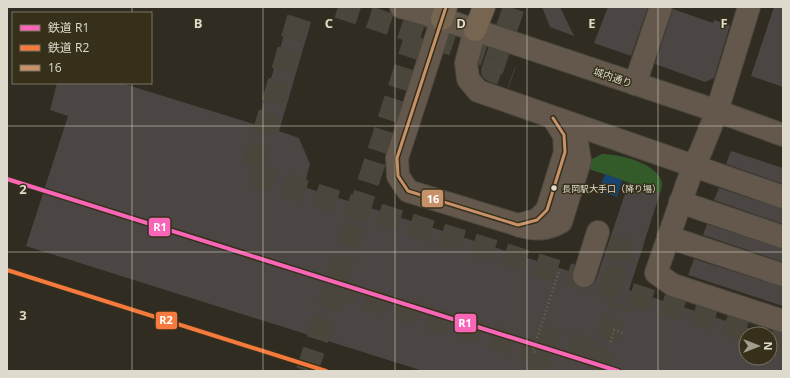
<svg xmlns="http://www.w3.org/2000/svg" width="790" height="378" font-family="'Open Sans','Noto Sans JP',sans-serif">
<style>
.green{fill:#335b29}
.water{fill:#184472}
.building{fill:#4b4643}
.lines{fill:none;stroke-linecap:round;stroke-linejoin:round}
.minor-tunnel{stroke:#4a463b;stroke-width:22;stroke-dasharray:22 11;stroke-linecap:butt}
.minor-casing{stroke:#4a473e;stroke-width:24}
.major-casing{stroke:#4a473e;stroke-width:24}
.path{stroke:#6b6359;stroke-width:2.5;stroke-dasharray:1 3;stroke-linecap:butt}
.minor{stroke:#63584b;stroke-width:22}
.major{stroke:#766651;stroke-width:22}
.rail{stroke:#6f685d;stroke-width:3;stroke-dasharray:8 4;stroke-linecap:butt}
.bus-1-casing{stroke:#36301b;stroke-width:6}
.bus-1{stroke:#c7916a;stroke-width:3}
.rail-1-casing{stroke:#36301b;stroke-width:7}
.rail-2-casing{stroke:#36301b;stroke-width:7}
.rail-1{stroke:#fa66b7;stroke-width:4}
.rail-2{stroke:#f6793e;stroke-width:4}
.grid{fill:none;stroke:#dedbce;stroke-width:1;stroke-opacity:0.55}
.bus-dot{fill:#dedbce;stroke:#36301b;stroke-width:1.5}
.labels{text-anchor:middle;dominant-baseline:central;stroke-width:3;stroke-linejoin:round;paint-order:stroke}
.bus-label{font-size:9px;fill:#dedbce;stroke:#36301b;text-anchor:start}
.street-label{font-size:10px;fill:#dedbce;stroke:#36301b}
.grid-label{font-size:13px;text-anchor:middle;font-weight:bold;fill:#dedbce;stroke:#36301b;stroke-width:3;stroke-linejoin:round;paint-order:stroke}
.line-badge{stroke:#36301b;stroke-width:1.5}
.badge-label{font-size:11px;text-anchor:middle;font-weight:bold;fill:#fff}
</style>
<rect width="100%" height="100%" fill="#302c21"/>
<path class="green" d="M602,154c17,0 56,9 60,29 0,3 -1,7 -2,10l-74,-25 6,-9z"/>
<path class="water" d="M605,174l17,6 -5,17 -18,-6z"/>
<g class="building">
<path d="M542,7h18l14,29 -24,-9z"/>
<path d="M608,7h40l-17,49 -37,-13z"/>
<path d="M774,7h9v80l-32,-11z"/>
<path d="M673,9l40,14 1,-3 16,5 -16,53 -9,4 -50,-18z"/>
<path d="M290,15l21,7 -32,109 20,7 11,26 -6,23 268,85v6l3,6 5,4h6l6,-3 4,-5 33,-98 31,11 -31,97 138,44h-21v24h24v-23l13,4v32h-360l-397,-125 42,-130 -18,-6 7,-27h64l136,42z"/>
<path d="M731,151l52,17v16l-57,-20z"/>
<path d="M719,188l64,21v15l-69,-24z"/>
<path d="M707,224l76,25v13l-80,-27z"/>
<path d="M694,259l89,28v19l-95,-31z"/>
</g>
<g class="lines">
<g class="minor-tunnel">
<path d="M338,7l158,52 18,-52"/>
<path d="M298,18l-47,156 507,160"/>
<path d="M496,59l-4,12 20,7"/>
<path d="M608,245l32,11"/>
<path d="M334,288l205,63"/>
<path d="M611,288l12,-38"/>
<path d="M770,338l13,4"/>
<path d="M307,371l118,-364"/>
<path d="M547,371l-8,-2v-18l9,-14 54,17"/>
<path d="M597,371l21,-66"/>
</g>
<g class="minor-casing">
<g id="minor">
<path d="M401,7l41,12 275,92 66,24"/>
<path d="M749,7l-32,104 -16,40 -8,16 -37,106 17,12 110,36"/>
<path d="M442,19l-45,139 1,18 10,15 110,34 19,-5 10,-10 18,-58 -1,-17 -11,-17"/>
<path d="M475,30l-9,33 2,16 10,12 305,106"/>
<path d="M635,84l26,-77"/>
<path d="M680,202l103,35"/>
<path d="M520,226c15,4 27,4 41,-4l19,-61 -4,-25 -6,-5"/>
<path d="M668,237l115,38"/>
<path d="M584,276l14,-44"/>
</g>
</g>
<g class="major-casing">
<g id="major">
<path d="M442,19l4,-12"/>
<path d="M475,30l9,-23"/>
</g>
</g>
<g class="path">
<path d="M611,342l3,-12 10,3"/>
<path d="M535,352l-2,-1 26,-80"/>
</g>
<use href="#minor" class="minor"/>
<use href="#major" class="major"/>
<g class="rail">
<path d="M7,179l611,192"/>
<path d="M7,270l319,101"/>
</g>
<g class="bus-1-casing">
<path id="bus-1" d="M446,7l-49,151 1,18 10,15 110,34 19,-5 10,-10 18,-58 -1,-17 -11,-17"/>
</g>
<use href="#bus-1" class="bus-1"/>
<g class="rail-1-casing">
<path id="rail-1" d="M7,179l611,192"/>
</g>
<g class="rail-2-casing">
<path id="rail-2" d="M7,270l319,101"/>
</g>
<use href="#rail-1" class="rail-1"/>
<use href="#rail-2" class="rail-2"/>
</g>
<path class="grid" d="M132,7v6M263,7v364M395,7v364M527,7v364M658,7v364M132,83v288M7,126h776M7,252h776"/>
<circle class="bus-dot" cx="554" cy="188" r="3.5"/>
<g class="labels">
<g class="bus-label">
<text x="562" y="188">長岡駅大手口（降り場）</text>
</g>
<g class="street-label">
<text transform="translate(613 77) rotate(19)">城内通り</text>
</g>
</g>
<g class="grid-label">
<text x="198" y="28">B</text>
<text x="329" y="28">C</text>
<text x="461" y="28">D</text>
<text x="592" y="28">E</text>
<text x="724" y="28">F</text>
<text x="23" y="194">2</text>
<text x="23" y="320">3</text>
</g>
<g class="line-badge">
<rect x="421" y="189" width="23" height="19" rx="4" fill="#c7916a"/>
<rect x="148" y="217" width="23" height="20" rx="4" fill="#fa66b7"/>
<rect x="155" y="311" width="23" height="19" rx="4" fill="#f6793e"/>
<rect x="454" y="313" width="23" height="20" rx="4" fill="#fa66b7"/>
</g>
<g class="badge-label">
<text x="433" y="203">16</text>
<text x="160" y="231">R1</text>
<text x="166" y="324">R2</text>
<text x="465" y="327">R1</text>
</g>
<rect width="790" height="378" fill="none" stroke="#dedbce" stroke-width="16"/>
<rect x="12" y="12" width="140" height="72" fill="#36301b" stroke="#797463"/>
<rect x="20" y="25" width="20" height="6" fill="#fa66b7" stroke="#797463"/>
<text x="48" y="32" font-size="12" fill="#dedbce">鉄道 R1</text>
<rect x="20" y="45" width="20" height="6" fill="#f6793e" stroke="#797463"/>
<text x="48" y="52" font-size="12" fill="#dedbce">鉄道 R2</text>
<rect x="20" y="65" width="20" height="6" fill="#c7916a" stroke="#797463"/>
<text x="48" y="72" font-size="12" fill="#dedbce">16</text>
<g transform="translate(758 346) rotate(90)"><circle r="19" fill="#36301b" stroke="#797463"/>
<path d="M0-3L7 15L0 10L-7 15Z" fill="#a19e91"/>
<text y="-6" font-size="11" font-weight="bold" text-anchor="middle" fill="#dedbce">N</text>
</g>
</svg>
